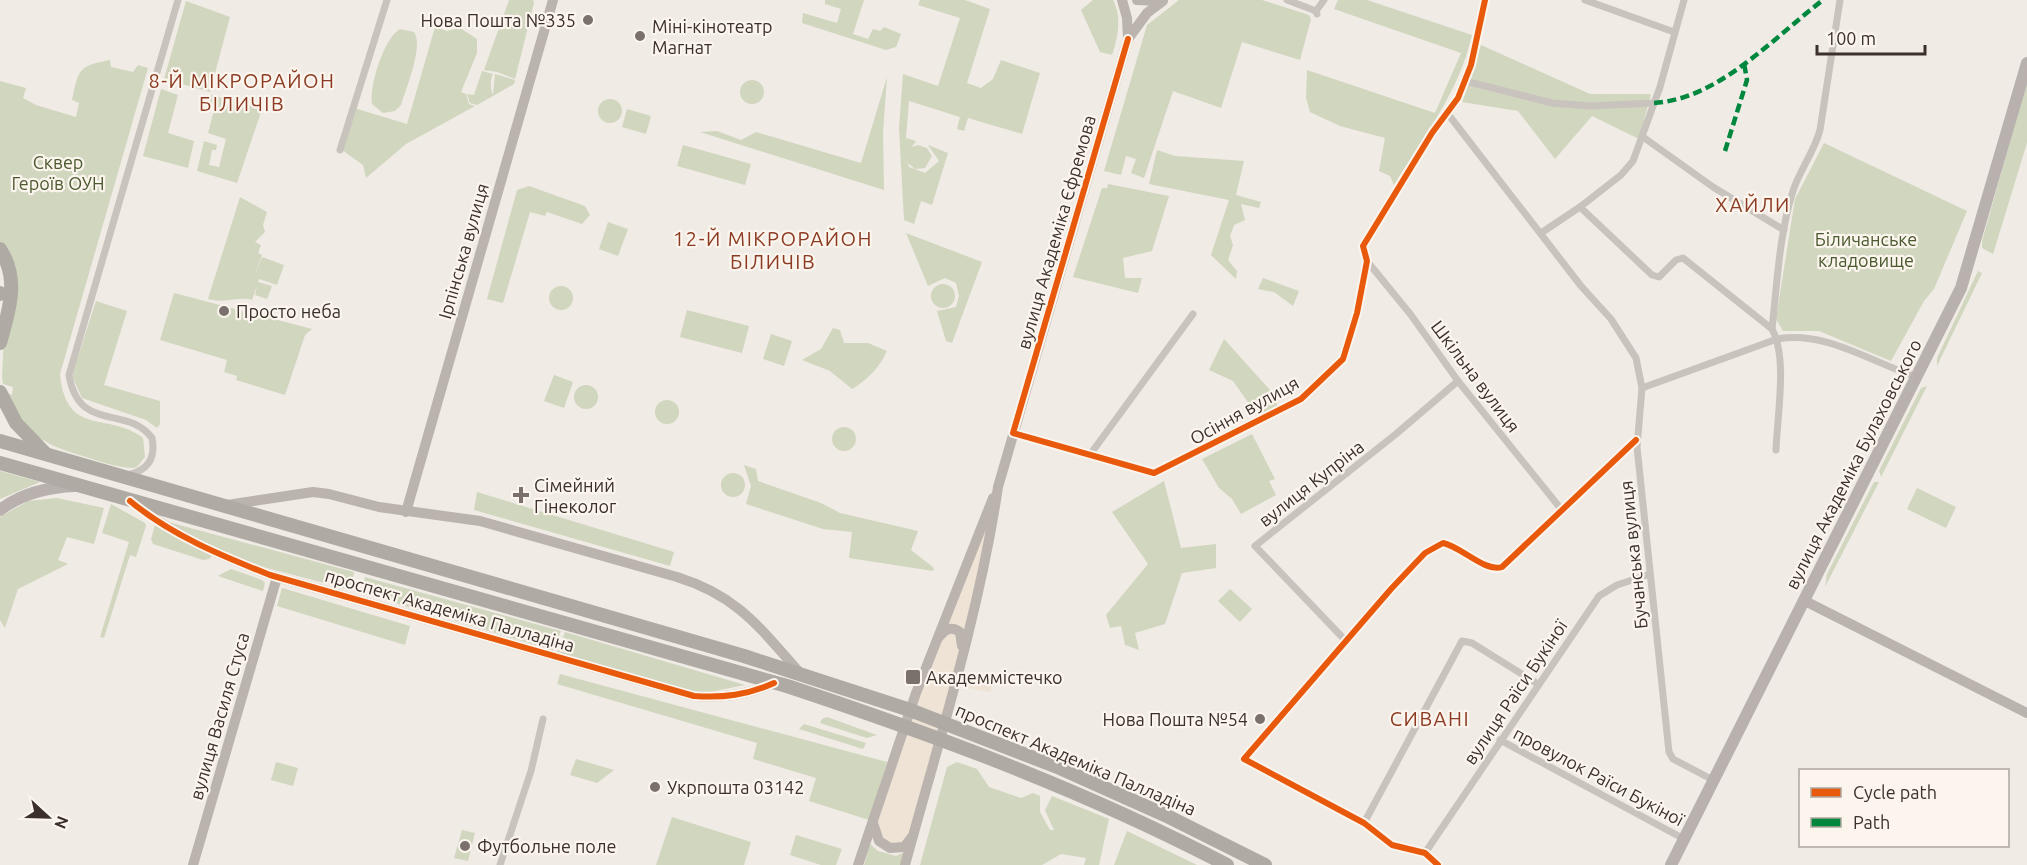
<svg xmlns="http://www.w3.org/2000/svg" width="2027" height="865" font-family="Ubuntu,sans-serif">
<style>
.green{fill:#d1d6bf}
.plaza{fill:#eee3d5}
.lines{fill:none;stroke-linecap:round;stroke-linejoin:round}
.street{stroke:#c9c3be;stroke-width:7}
.secondary{stroke:#bab3ae;stroke-width:10}
.primary{stroke:#b8b1ad;stroke-width:12}
.highway{stroke:#afaaa4;stroke-width:14}
.quiet{stroke:#00873e;stroke-width:4.5;stroke-dasharray:9 4.5;stroke-linecap:butt}
.cycleway-casing{stroke:#fbf5ee;stroke-width:10}
.cycleway{stroke:#e8590c;stroke-width:6}
.poi-dot{fill:#7a716c;stroke:#fbf5ee;stroke-width:2}
.labels{text-anchor:middle;dominant-baseline:central;stroke-width:4.5;stroke-linejoin:round;paint-order:stroke}
.poi-label{font-size:18px;fill:#3b302b;stroke:#fbf5ee;text-anchor:start}
.park-label{font-size:18px;fill:#4a5a2e;stroke:#fbf5ee}
.street-label{font-size:18px;fill:#3b302b;stroke:#fbf5ee}
.neighbourhood-label{font-size:20px;letter-spacing:1.5px;fill:#8c3b22;stroke:#fbf5ee}
</style>
<rect width="100%" height="100%" fill="#f0ebe5"/>
<g class="green">
<path d="M509,0h24l1,3 -19,76 -18,-7 -13,-2z"/>
<path d="M825,0h39l-11,34 15,5 5,-10 7,2 4,-4 17,7 -5,13 -10,3 -84,-27 1,-10 34,10 4,-14 -16,-5z"/>
<path d="M920,0h45l25,9 -23,74 14,5 12,-9 8,-19 39,13 -18,61 -54,-16 -4,13 -7,-2 3,-12 -51,-16 -3,37 10,3 -4,6 6,-2 9,3 5,8 -7,12 -10,1 -7,-6 1,4 16,6 14,-12 -11,-16 20,8 -16,52 -11,-4 -7,23 -10,-4 -5,-92 4,-54 35,12 22,-68 -42,-13z"/>
<path d="M1093,0h20c9,17 5,37 -1,55l-12,-3 -19,-42z"/>
<path d="M1179,0h83l47,15 2,4 -11,41 -58,-18 -21,66 -48,-17 -29,87 -13,-5 5,-14 -10,-3 -5,19 -17,-4 43,-146z"/>
<path d="M1338,0h29l105,35c-13,57 -48,101 -78,150l-4,-9 -11,-5 6,-33 -45,-12 -30,-14 -4,-14 1,-28 128,43 26,-60 -127,-44z"/>
<path d="M186,1l44,16 -20,75 -46,-13z"/>
<path d="M435,27l12,4 13,-3 17,11v14l-16,39 5,2 3,10 6,2 -69,38 -40,34 -3,-13 -21,-15 12,-42 53,16z"/>
<path d="M400,29l14,3c10,14 -8,56 -13,73l-6,6 -12,2 -11,-9c-3,-18 12,-66 28,-75z"/>
<path d="M1481,45l109,49h61l-12,45 -47,-23 -37,43 -37,-48 -56,-9z"/>
<path d="M110,60l1,7 22,5 5,-7 10,3 -88,306c6,64 48,37 83,64l2,19 -8,10 -5,1c-16,-1 -31,-6 -46,-11 -47,-14 -58,-22 -81,-65l7,3 1,-8 -10,-3 -1,-7 6,-124 -8,-12v-160l26,7 -3,10 13,7 40,12 3,-14 -7,-3c7,-31 6,-34 38,-40z"/>
<path d="M482,71l11,3c-3,5 -3,15 0,21l2,-21 20,6 -1,4 -37,21 -7,-2 -3,-9 7,1z"/>
<path d="M887,77l-4,56 1,57 -184,-58 17,-1 24,9 15,-8 105,31z"/>
<circle cx="752" cy="92" r="12"/>
<path d="M2027,81v62l-34,111 -11,-6v-7z"/>
<path d="M161,89l17,6 -10,38 26,8 -6,27 -45,-12z"/>
<path d="M211,95l51,14 -25,74 -40,-12 7,-30 13,4 -1,5h-4l-3,15 10,2 7,-28 -18,-6 6,-23 -7,-3z"/>
<circle cx="610" cy="111" r="12"/>
<path d="M627,109l24,7 -5,18 -24,-7z"/>
<path d="M1824,143l143,68 -33,78 -10,12 -33,60 -72,-30h-36l-7,-12 19,-120z"/>
<path d="M683,145l68,19 -6,21 -68,-19z"/>
<path d="M1157,150l18,6 69,5 -8,34 25,7 -2,6 -18,-4 4,16 -11,5 -4,11 3,9 -5,15 9,11 -1,8 -25,-24 18,-55 -80,-16z"/>
<path d="M1108,184l61,12 -17,55 -29,7 2,20h17l-4,15 -65,-16 29,-89h5z"/>
<path d="M529,186l56,20 5,9 -8,9 -35,-12 -2,4 -15,-4 -27,91 -16,-4 30,-109z"/>
<path d="M240,197l27,15 -4,13 2,7 -10,10 6,3 -3,8 4,2 -8,22 8,-20 22,8 -7,20 -18,-6 -1,3 14,4 -5,13 -12,-4 2,-9 -5,14c-16,-4 -24,4 -44,-1z"/>
<path d="M608,222l20,7 -10,27 -19,-7z"/>
<path d="M906,233l76,29 -30,81 -6,-2 -9,-30 19,-4 3,-11 -3,-13 -11,-5 -17,8z"/>
<path d="M1978,271l4,2 -45,93v-8z"/>
<path d="M1263,278l36,13 -6,15 -19,-14 -16,-3z"/>
<circle cx="943" cy="296" r="12"/>
<circle cx="561" cy="298" r="12"/>
<path d="M174,293l138,36 -7,6 -20,60 -49,-15 1,-4 -13,-4 3,-12 -67,-20z"/>
<path d="M96,301l31,10 -23,74 56,16v23l-3,4 -11,-8 -64,-22 -9,-20v-6z"/>
<path d="M687,310l62,16 -7,27 -62,-16z"/>
<path d="M833,328l7,2 4,13h24l19,8c-7,16 -20,29 -35,38l-22,-18 -28,-11 19,-11z"/>
<path d="M771,334l21,7 -8,25 -21,-7z"/>
<path d="M1224,339l54,60 -2,10 -19,6 -24,-34 -24,-11z"/>
<path d="M554,375l19,7 -9,26 -20,-7z"/>
<circle cx="586" cy="397" r="12"/>
<path d="M1927,386l-46,91 -2,-6 42,-83z"/>
<circle cx="667" cy="412" r="12"/>
<circle cx="844" cy="439" r="12"/>
<path d="M1252,434l23,45 -6,2 7,14 -35,19 -9,-15 -13,-11 -17,-29z"/>
<path d="M744,465l12,4 2,12 63,22 19,10 78,18 -7,19 23,18 -1,3 -84,-13 3,-26 -29,-3 -77,-25 5,-18z"/>
<path d="M0,471l40,11 -40,17z"/>
<circle cx="733" cy="485" r="12"/>
<path d="M1164,481l17,67 35,-4v24l-34,5 -17,51 -30,9 4,17 -14,-5 -4,-19 -11,2 -4,-13 42,-51 -36,-52z"/>
<path d="M1874,482h5l-54,105 2,-13z"/>
<path d="M1917,488l39,19 -10,21 -39,-19z"/>
<path d="M477,492l197,60 -4,14 -196,-56z"/>
<path d="M57,498l47,10 -10,36 -27,-7 -9,23 10,4 -50,25 -13,39 -5,-8v-103l28,-16z"/>
<path d="M111,504l34,19 1,3 -10,31 -6,-2 -26,83 -4,-1 29,-95 -27,-9z"/>
<path d="M157,519l197,53 -3,18 -84,-22 -59,-21z"/>
<path d="M155,525l58,30 -4,4 -6,1 -50,-16 -2,-5z"/>
<path d="M231,569l31,11 3,3 -2,8 -45,-15z"/>
<path d="M365,577l196,54 -8,19 -192,-57z"/>
<path d="M282,588l128,38 -5,19 -128,-39z"/>
<path d="M1230,589l22,20 -12,13 -22,-21z"/>
<path d="M565,632l180,53 -35,7h-15l-138,-40z"/>
<path d="M560,674l327,88 -18,58 -60,-19 7,-23 -63,-19 4,-16 -200,-59z"/>
<path d="M827,717l50,18 -10,3 -47,-15 2,-4z"/>
<path d="M804,724l62,19 -3,6 -64,-20z"/>
<path d="M576,759l38,11 -17,13 -27,-8z"/>
<path d="M276,762l22,6 -5,18 -22,-6z"/>
<path d="M957,762l20,7 12,18 32,11 12,-5 7,3v16l10,18h4l-9,-20 7,-14 57,23 -10,46h-15l2,-7 -25,-4 -19,11h-122l27,-98z"/>
<path d="M672,817l79,25 -7,23h-88z"/>
<path d="M462,830l13,3 -7,28 -14,-3z"/>
<path d="M1127,831l70,34h-83z"/>
<path d="M796,835l46,14 -6,16h-15l-31,-10z"/>
<path d="M870,844l8,7 18,5 11,-5 -4,14h-39z"/>
</g>
<g class="plaza">
<path d="M998,487l-29,138 -54,204 -18,20 -24,-20 31,-103z"/>
<path d="M965,672l29,10 -4,10 -28,-5z"/>
</g>
<g class="lines">
<g class="street">
<path d="M1287,0l29,11 1,3"/>
<path d="M1585,0l89,32"/>
<path d="M1316,11l8,-11"/>
<path d="M1465,81l87,22 38,3 64,-3"/>
<path d="M1448,114l133,172 30,33 25,39 6,30 -5,59 32,305 4,7 40,21"/>
<path d="M1643,137l70,50 71,43"/>
<path d="M340,150l47,-150"/>
<path d="M1580,207l72,68 7,2 17,-17 7,-2 89,71"/>
<path d="M1541,233l39,-26 41,-32 12,-14 27,-74 24,-87"/>
<path d="M1367,261l44,54 47,66 103,128"/>
<path d="M1642,388l135,-49c49,-9 95,24 140,38"/>
<path d="M1013,433l141,40 147,-74 42,-40 14,-46 10,-52 -4,-15 69,-113 26,-35 13,-33 14,-65"/>
<path d="M1776,450c1,-34 12,-92 -4,-121 5,-44 7,-92 20,-135 6,-22 22,-41 28,-64l20,-130"/>
<path d="M1089,456l104,-142"/>
<path d="M127,475c21,-4 29,-17 25,-37 -25,-34 -73,-4 -83,-63l109,-375"/>
<path d="M1345,640l-90,-94 141,-112 62,-53"/>
<path d="M1500,740l184,99"/>
<path d="M1364,823l98,-182 10,2 66,41"/>
<path d="M1425,853l174,-257 18,-11 33,-11"/>
<path d="M500,865l31,-94 12,-52"/>
<path d="M1438,865l-13,-12 -33,-8 -28,-22 -120,-64 147,-170 34,-36 18,-10c17,3 43,30 59,24l134,-127"/>
</g>
<g class="secondary">
<path d="M1137,0l23,1"/>
<path d="M1128,39l19,-26 16,-12"/>
<path d="M131,501c40,34 91,55 139,74l424,121c30,2 53,-1 80,-13"/>
<path d="M227,505l86,-13 16,2 50,13 101,14 197,56c61,19 82,50 123,96"/>
<path d="M406,512l147,-512"/>
<path d="M1805,601l222,112"/>
<path d="M938,638c7,-8 12,-13 22,-6l2,14"/>
<path d="M873,823l6,18 11,7 14,-1 8,-10"/>
<path d="M193,865l84,-288"/>
<path d="M858,865l58,-172 77,-195"/>
<path d="M905,865c34,-125 74,-250 93,-378l130,-448 -1,-21 -5,-18"/>
</g>
<g class="primary">
<path d="M0,510c21,-16 49,-23 75,-24"/>
<path d="M1671,865l290,-577 66,-225"/>
</g>
<g class="highway">
<path d="M0,249c20,31 9,61 0,94"/>
<path d="M0,293v1"/>
<path d="M0,392l16,31 28,29"/>
<path d="M0,441l744,215 166,54 150,58 105,47 100,50"/>
<path d="M0,463l787,223c151,50 299,105 440,179"/>
</g>
<g class="quiet">
<path d="M1654,103c65,-4 119,-65 169,-103"/>
<path d="M1725,151l22,-71 -3,-17"/>
</g>
<g class="cycleway-casing">
<g id="cycleway">
<path d="M1128,39l-115,394 141,40 147,-74 42,-40 14,-46 10,-52 -4,-15 69,-113 26,-35 13,-33 14,-65"/>
<path d="M130,501c41,34 92,55 140,74l424,121c30,2 53,-1 80,-13"/>
<path d="M1438,865l-13,-12 -33,-8 -28,-22 -120,-64 147,-170 34,-36 18,-10c17,3 43,30 59,24l134,-127"/>
</g>
</g>
<use href="#cycleway" class="cycleway"/>
</g>
<g class="poi-dot">
<circle cx="588" cy="20" r="6"/>
<circle cx="640" cy="36" r="6"/>
<circle cx="224" cy="311" r="6"/>
<path d="M518 486h6v6h6v6h-6v6h-6v-6h-6v-6h6z"/>
<rect x="905" y="669" width="16" height="16" rx="3"/>
<circle cx="1260" cy="719" r="6"/>
<circle cx="655" cy="787" r="6"/>
<circle cx="465" cy="846" r="6"/>
</g>
<g class="labels">
<g class="poi-label">
<text x="576" y="20" text-anchor="end">Нова Пошта №335</text>
<text x="652" y="26">Міні-кінотеатр<tspan x="652" dy="21">Магнат</tspan></text>
<text x="236" y="311">Просто неба</text>
<text x="534" y="485">Сімейний<tspan x="534" dy="21">Гінеколог</tspan></text>
<text x="926" y="677">Академмістечко</text>
<text x="1248" y="719" text-anchor="end">Нова Пошта №54</text>
<text x="667" y="787">Укрпошта 03142</text>
<text x="477" y="846">Футбольне поле</text>
</g>
<g class="park-label">
<text x="58" y="162">Сквер<tspan x="58" dy="21">Героїв ОУН</tspan></text>
<text x="1866" y="239">Біличанське<tspan x="1866" dy="21">кладовище</tspan></text>
</g>
<g class="street-label">
<text transform="translate(1056 232) rotate(-74)">вулиця Академіка Єфремова</text>
<text transform="translate(463 251) rotate(-74)">Ірпінська вулиця</text>
<text transform="translate(1476 376) rotate(53)">Шкільна вулиця</text>
<text transform="translate(1244 410) rotate(-29)">Осіння вулиця</text>
<text transform="translate(1853 464) rotate(-63)">вулиця Академіка Булаховського</text>
<text transform="translate(1311 483) rotate(-38)">вулиця Купріна</text>
<text transform="translate(1633 555) rotate(-96)">Бучанська вулиця</text>
<text transform="translate(450 610) rotate(16)">проспект Академіка Палладіна</text>
<text transform="translate(1515 692) rotate(-56)">вулиця Раїси Букіної</text>
<text transform="translate(219 716) rotate(-74)">вулиця Василя Стуса</text>
<text transform="translate(1076 759) rotate(23)">проспект Академіка Палладіна</text>
<text transform="translate(1599 776) rotate(28)">провулок Раїси Букіної</text>
</g>
<g class="neighbourhood-label">
<text x="242" y="80">8-Й МІКРОРАЙОН<tspan x="242" dy="23">БІЛИЧІВ</tspan></text>
<text x="1753" y="204">ХАЙЛИ</text>
<text x="773" y="238">12-Й МІКРОРАЙОН<tspan x="773" dy="23">БІЛИЧІВ</tspan></text>
<text x="1430" y="718">СИВАНІ</text>
</g>
</g>
<rect x="1799" y="769" width="210" height="78" fill="#fbf5ee" stroke="#aea6a0" stroke-width="1.5"/>
<rect x="1811" y="788" width="30" height="9" fill="#e8590c" stroke="#aea6a0" stroke-width="1.5"/>
<text x="1853" y="799" font-size="18" fill="#3b302b">Cycle path</text>
<rect x="1811" y="818" width="30" height="9" fill="#00873e" stroke="#aea6a0" stroke-width="1.5"/>
<text x="1853" y="829" font-size="18" fill="#3b302b">Path</text>
<g transform="translate(48 817) rotate(112)" stroke="#fbf5ee" stroke-width="4.5" paint-order="stroke">
<path d="M0-4.5L10 22L0 15L-10 22Z" fill="#3b302b"/>
<text y="-9" font-size="16" font-weight="bold" text-anchor="middle" fill="#3b302b">N</text>
</g>
<path d="M1817 45v9h108v-9" fill="none" stroke="#3b302b" stroke-width="3"/>
<text x="1826" y="45" font-size="18" fill="#3b302b" stroke="#fbf5ee" stroke-width="4.5" paint-order="stroke">100 m</text>
</svg>
